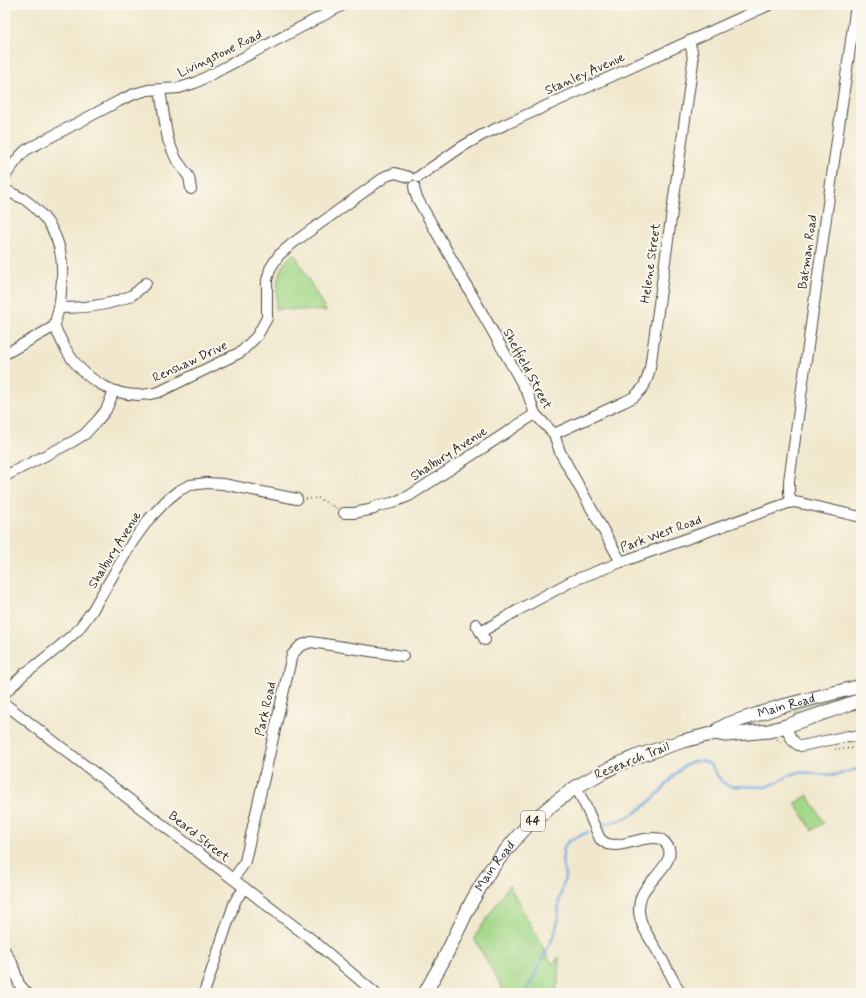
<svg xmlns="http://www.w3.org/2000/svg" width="866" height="998" font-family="Mynerve,sans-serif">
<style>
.green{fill:#a2d788;stroke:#66815a}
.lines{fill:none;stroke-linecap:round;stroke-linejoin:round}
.stream{stroke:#71a9e0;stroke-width:2.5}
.minor-casing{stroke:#494743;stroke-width:12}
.major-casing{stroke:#494743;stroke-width:15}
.path{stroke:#494743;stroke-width:1.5;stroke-dasharray:1 3;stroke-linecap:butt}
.minor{stroke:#fff;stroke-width:10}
.major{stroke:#fff;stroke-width:13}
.labels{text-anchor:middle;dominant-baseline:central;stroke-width:4;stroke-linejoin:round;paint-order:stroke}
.shield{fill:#fbf7ec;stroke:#696865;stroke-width:1}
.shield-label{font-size:12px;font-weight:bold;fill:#2b2b2b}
.street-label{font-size:13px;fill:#2b2b2b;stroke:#fbf7ec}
</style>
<rect width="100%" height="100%" fill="#fbf7ec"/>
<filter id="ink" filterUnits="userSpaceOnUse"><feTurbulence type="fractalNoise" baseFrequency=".025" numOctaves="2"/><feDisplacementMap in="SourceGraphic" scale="8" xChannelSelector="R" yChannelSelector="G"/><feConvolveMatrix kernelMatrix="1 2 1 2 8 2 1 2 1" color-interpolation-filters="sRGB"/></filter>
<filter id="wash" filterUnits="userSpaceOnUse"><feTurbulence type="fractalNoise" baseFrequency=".012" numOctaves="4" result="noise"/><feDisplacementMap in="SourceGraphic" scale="16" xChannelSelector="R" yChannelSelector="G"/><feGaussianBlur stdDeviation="0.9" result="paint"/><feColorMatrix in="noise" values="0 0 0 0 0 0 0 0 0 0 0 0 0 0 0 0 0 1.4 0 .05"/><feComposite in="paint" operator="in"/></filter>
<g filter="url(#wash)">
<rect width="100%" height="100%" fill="#f0e7cc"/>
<g class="green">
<path d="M294,253l32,58 -51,-2c5,-25 -3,-37 19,-56z"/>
<path d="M861,691v3l-24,8 -13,2 -26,9h-3l-1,-2v-2z"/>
<path d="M808,795l16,28 -12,7 -17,-27z"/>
<path d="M509,885l43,79 7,-7 -1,26 -3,10h-50l-31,-55z"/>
</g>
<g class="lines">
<g class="stream">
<path d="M603,825c12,-4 21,-5 32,-12 9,-6 18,-14 26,-22 11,-12 22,-32 41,-30 15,2 14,24 29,25l34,1 11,-4 14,-8 10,-3 19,2 17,1 25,-7"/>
<path d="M526,993l29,-60 3,-13 1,-20 6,-22v-4l-3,-13 2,-13 1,-3 4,-4 19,-9"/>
</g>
</g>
</g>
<g filter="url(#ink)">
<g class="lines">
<g class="minor-casing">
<g id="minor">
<path d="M160,90l5,33 3,17 8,19 13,18 2,12"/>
<path d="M5,176l15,-20 6,-6 93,-49 15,-7 14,-4 31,-2 16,-5 148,-78"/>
<path d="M418,177l42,-29 22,-13 287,-130"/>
<path d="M414,186l1,6 2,6 111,196 7,20 19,20 6,18 61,110"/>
<path d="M5,190c6,3 13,6 19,9 32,23 42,52 37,91 0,6 -1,12 -2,18 -1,5 -4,12 -4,17 0,5 5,12 7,17 17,36 57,62 97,50l82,-40 16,-16 10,-18v-38l3,-11 5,-8 4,-6 14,-12 93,-67 9,-3 14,4"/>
<path d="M59,308c23,0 52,-2 73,-13 5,-3 10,-8 14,-12"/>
<path d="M5,354l50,-28"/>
<path d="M554,434l70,-32 10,-5 7,-7 3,-4 4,-10 2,-8 43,-306 -1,-11 -3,-10"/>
<path d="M5,476l67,-34 13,-8 13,-14 8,-10 8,-19"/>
<path d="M791,502l-2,-9v-12l67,-476"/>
<path d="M374,507l18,-4 17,-7 126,-82"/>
<path d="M344,513h10l20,-4"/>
<path d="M476,624l9,16"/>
<path d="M481,632l39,-23 52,-28 49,-19 167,-59 6,-1 11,2 56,13"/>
<path d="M5,693l20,-20 9,-6 26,-21 18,-16 14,-19 41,-70 16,-22 18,-19 11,-9 12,-6 17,-2 16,1 74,15"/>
<path d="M5,704l310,238 60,51"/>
<path d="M786,726c3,8 6,18 15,20l38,-8 9,-2 13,1"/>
<path d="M576,787l11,22 13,30 7,5 8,1c13,-1 26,-7 39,-7 6,0 10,2 13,7 11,14 -16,34 -23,46 -4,6 -5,13 -5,20 1,15 12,29 19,41 8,14 15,27 22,41"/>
<path d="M233,879l8,-11 4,-7 47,-206 8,-9 11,-4 92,14"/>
<path d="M5,951l7,12 7,21 8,9"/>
<path d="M204,993l30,-89 3,-6 8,-10"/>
</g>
</g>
<g class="major-casing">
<g id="major">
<path id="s1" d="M715,733l4,-4 9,-5 51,-17 82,-21"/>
<path id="s2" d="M425,993l19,-34 28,-58 17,-29 9,-12 20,-24 11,-12 24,-20 23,-17 27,-15 16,-8 16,-7 48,-16 32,-8 11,2 43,-4 17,-5 75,-26"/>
</g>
</g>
<g class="path">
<path d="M306,499l12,-1 18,10"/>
<path d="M777,739l6,6"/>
<path d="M835,749l26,-1"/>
</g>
<use href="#minor" class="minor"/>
<use href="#major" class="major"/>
</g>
</g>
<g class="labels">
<rect class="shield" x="521" y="811" width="24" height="20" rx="3"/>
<g class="shield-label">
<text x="533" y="821">44</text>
</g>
<g class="street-label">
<text transform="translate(220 54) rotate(-26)">Livingstone Road</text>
<text transform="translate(585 74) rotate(-24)">Stanley Avenue</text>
<text transform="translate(808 252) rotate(-82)">Batman Road</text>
<text transform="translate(651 263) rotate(-82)">Helene Street</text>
<text transform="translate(190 362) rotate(-25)">Renshaw Drive</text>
<text transform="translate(527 369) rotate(62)">Sheffield Street</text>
<text transform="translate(449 454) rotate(-33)">Shalbury Avenue</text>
<text transform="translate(661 534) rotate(-20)">Park West Road</text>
<text transform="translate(115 550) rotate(-58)">Shalbury Avenue</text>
<text stroke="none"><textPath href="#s1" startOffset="77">Main Road</textPath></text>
<text transform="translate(266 709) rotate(-77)">Park Road</text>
<text transform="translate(632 761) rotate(-22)">Research Trail</text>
<text transform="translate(199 837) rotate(38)">Beard Street</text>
<text stroke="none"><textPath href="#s2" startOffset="145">Main Road</textPath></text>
</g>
</g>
<rect width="866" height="998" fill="none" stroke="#fbf7ec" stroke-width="20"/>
</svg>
